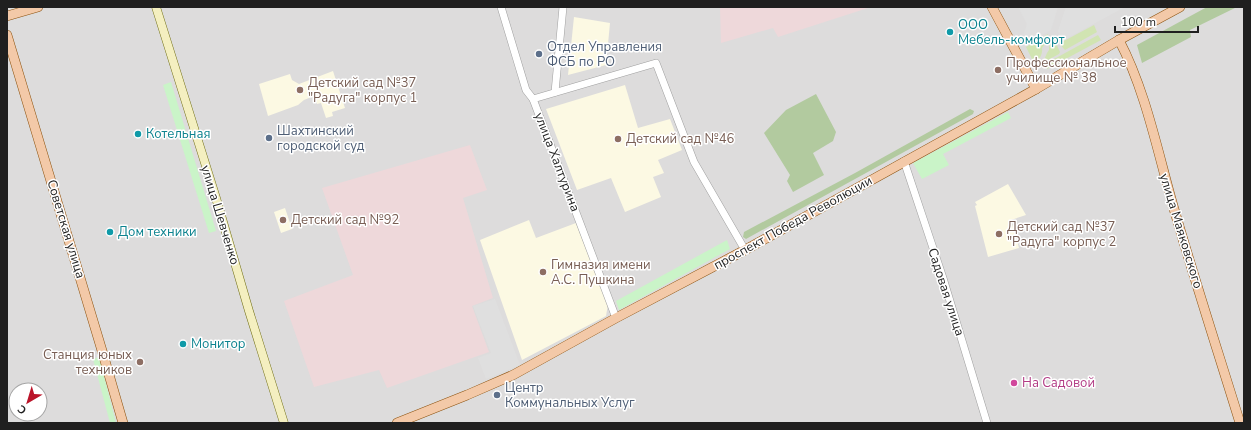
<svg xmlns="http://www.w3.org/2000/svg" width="1251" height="430" font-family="'Nunito Sans',sans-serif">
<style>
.residential{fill:#dddcdc;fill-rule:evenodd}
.commercial{fill:#eed8da}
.education{fill:#fcf9e3}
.grass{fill:#d1e4b2}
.forest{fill:#b2ca9f}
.park{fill:#caf4c8}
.parking{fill:#dfdfdf}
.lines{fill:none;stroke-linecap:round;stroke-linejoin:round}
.tertiary-casing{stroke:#a0a0a0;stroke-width:8}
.secondary-casing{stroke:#6d6b10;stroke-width:9}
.primary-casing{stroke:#8c520f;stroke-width:10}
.tertiary{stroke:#fff;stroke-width:7}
.secondary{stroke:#f4efc0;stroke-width:8}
.primary{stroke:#f3c9a8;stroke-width:9}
.culture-dot{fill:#0f9aa8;stroke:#fff;stroke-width:1.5}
.service-dot{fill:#5c6f8a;stroke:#fff;stroke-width:1.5}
.education-dot{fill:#8d6e63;stroke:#fff;stroke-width:1.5}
.hotel-dot{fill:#d1479c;stroke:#fff;stroke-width:1.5}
.labels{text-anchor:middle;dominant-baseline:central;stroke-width:3;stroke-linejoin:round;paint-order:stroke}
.culture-label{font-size:13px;fill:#0d838f;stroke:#fff;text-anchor:start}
.service-label{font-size:13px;fill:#4e5e75;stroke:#fff;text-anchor:start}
.education-label{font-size:13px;fill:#785e54;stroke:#fff;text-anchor:start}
.street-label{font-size:13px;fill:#1f1f1f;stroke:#fff}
.hotel-label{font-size:13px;fill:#b23c85;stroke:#fff;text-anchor:start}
</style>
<rect width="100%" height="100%" fill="#efebe7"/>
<path class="residential" d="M7,7h1237v416h-1237zM16,390h24v24h-24z"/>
<g class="commercial">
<path d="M720,7h151l-93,30 -5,-9 -52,15z"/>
<path d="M470,145l17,45 -24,8 30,100 -21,8 17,46 -102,36 -8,-18 -65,17 -30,-86 69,-26 -31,-87z"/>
</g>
<g class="education">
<path d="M574,17l36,6 -4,42 -38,10z"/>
<path d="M333,71l12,37 -13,4 1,4 -7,2 -5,-15 -4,1 -3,-8 -10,4 -6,5 -30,11 -9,-32 31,-10 2,6 7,4z"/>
<path d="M625,85l13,43 32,-9 12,31 -24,10 6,13 -11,4 8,20 -36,15 -14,-34 -34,12 -31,-81z"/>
<path d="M1008,184l18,31 -15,5 8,28 -31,9 -13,-51 2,-1 -2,-3z"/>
<path d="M285,208l7,21 -11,4 -7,-21z"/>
<path d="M529,220l7,18 40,-15 32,81 -2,12 -84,44 -42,-120z"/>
</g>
<g class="grass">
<path d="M1094,25l3,7 -32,18 -2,-2 -3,-5z"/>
<path d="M1048,34l-3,10 -3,4c1,4 -2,11 -5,14l-4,-1 -7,-14 8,-5 4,1 2,-4z"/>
<path d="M1098,35l3,5 -54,29 -2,-5z"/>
<path d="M1053,37l7,15 -1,2 -13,7 -2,-1 3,-7 2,-3v-3z"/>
</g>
<g class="forest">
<path d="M1207,7h30l-47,23 1,7 -49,26 -5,-18z"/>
<path d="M816,94l20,38 -3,9 -20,12 11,22 -31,17 -6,-11 3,-6 -26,-42 22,-23z"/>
<path d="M970,109l4,2 -1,3 -227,125 -3,-2 1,-5 111,-59z"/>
</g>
<g class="park">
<path d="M171,82l45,149 -7,2 -46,-148z"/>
<path d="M1008,112l3,6 -68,36 6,11 -27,14 -9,-16z"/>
<path d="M727,240l3,9 -111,61 -3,-9z"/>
<path d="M99,357l17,66h-6l-17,-64z"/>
</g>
<g class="parking">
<path d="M1018,7h40l-7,23 -25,14 -4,-6 5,-14z"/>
<path d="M1066,7h59l-63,34 -4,-10z"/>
<path d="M495,299l25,66 -34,14 -8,-21 13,-5 -18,-47z"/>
</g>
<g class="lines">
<g class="tertiary-casing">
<g id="tertiary">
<path d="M501,7l25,83 7,9 83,219"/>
<path d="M555,92l8,-85"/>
<path d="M533,99l123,-36 38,99 51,88"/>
<path d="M904,161l39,117 44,145"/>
</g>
</g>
<g class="secondary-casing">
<path id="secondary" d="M156,7l60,191 33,113 35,112"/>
</g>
<g class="primary-casing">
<g id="primary">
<path d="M992,7l44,82"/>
<path d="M7,16l31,-9"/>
<path d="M7,35l96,319 20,69"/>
<path d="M1119,40c27,51 39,114 55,169 21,72 44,143 66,214"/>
<path d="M397,423l70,-28 46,-20 103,-57 129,-68 291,-161 83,-49 61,-33"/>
</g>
</g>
<use href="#tertiary" class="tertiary"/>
<use href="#secondary" class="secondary"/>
<use href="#primary" class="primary"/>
</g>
<g class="culture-dot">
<circle cx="950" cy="32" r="4"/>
<circle cx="138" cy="134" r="4"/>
<circle cx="110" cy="232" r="4"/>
<circle cx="183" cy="344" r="4"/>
</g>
<g class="service-dot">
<circle cx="539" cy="54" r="4"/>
<circle cx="269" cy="138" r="4"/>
<circle cx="497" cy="395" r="4"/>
</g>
<g class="education-dot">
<circle cx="998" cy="70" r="4"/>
<circle cx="300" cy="90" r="4"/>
<circle cx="618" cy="139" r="4"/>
<circle cx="283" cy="220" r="4"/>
<circle cx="999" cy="234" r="4"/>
<circle cx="543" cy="272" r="4"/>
<circle cx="140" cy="362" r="4"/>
</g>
<circle class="hotel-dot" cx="1014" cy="383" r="4"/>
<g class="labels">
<g class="culture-label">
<text x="958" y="25">ООО<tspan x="958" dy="15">Мебель-комфорт</tspan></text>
<text x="146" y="134">Котельная</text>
<text x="118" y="232">Дом техники</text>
<text x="191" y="344">Монитор</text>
</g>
<g class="service-label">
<text x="547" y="47">Отдел Управления<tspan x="547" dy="15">ФСБ по РО</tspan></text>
<text x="277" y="131">Шахтинский<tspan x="277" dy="15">городской суд</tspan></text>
<text x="505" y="388">Центр<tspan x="505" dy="15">Коммунальных Услуг</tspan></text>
</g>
<g class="education-label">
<text x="1006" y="63">Профессиональное<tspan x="1006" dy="15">училище № 38</tspan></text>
<text x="308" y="83">Детский сад №37<tspan x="308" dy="15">"Радуга" корпус 1</tspan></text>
<text x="626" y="139">Детский сад №46</text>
<text x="291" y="220">Детский сад №92</text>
<text x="1007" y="227">Детский сад №37<tspan x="1007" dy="15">"Радуга" корпус 2</tspan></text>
<text x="551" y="265">Гимназия имени<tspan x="551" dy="15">А.С. Пушкина</tspan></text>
<text x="132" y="355" text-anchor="end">Станция юных<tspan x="132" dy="15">техников</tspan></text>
</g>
<g class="street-label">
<text transform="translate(557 162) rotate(69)">улица Халтурина</text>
<text transform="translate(220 215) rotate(73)">улица Шевченко</text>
<text transform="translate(793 223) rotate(-29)">проспект Победа Революции</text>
<text transform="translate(66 229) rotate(73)">Советская улица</text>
<text transform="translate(1181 231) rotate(73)">улица Маяковского</text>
<text transform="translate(946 292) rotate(72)">Садовая улица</text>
</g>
<g class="hotel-label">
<text x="1022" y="383">На Садовой</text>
</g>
</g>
<rect width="1251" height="430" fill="none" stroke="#1f1f1f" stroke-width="16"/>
<g transform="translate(28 402) rotate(218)"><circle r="19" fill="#ffffff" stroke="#a5a5a5"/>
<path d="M0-3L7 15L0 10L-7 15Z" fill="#bb142a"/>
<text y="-6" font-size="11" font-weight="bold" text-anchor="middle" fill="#1f1f1f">С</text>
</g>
<path d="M1115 26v6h83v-6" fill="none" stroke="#1f1f1f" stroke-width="2"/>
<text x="1121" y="26" font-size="12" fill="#1f1f1f" stroke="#ffffff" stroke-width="3" paint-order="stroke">100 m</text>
</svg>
